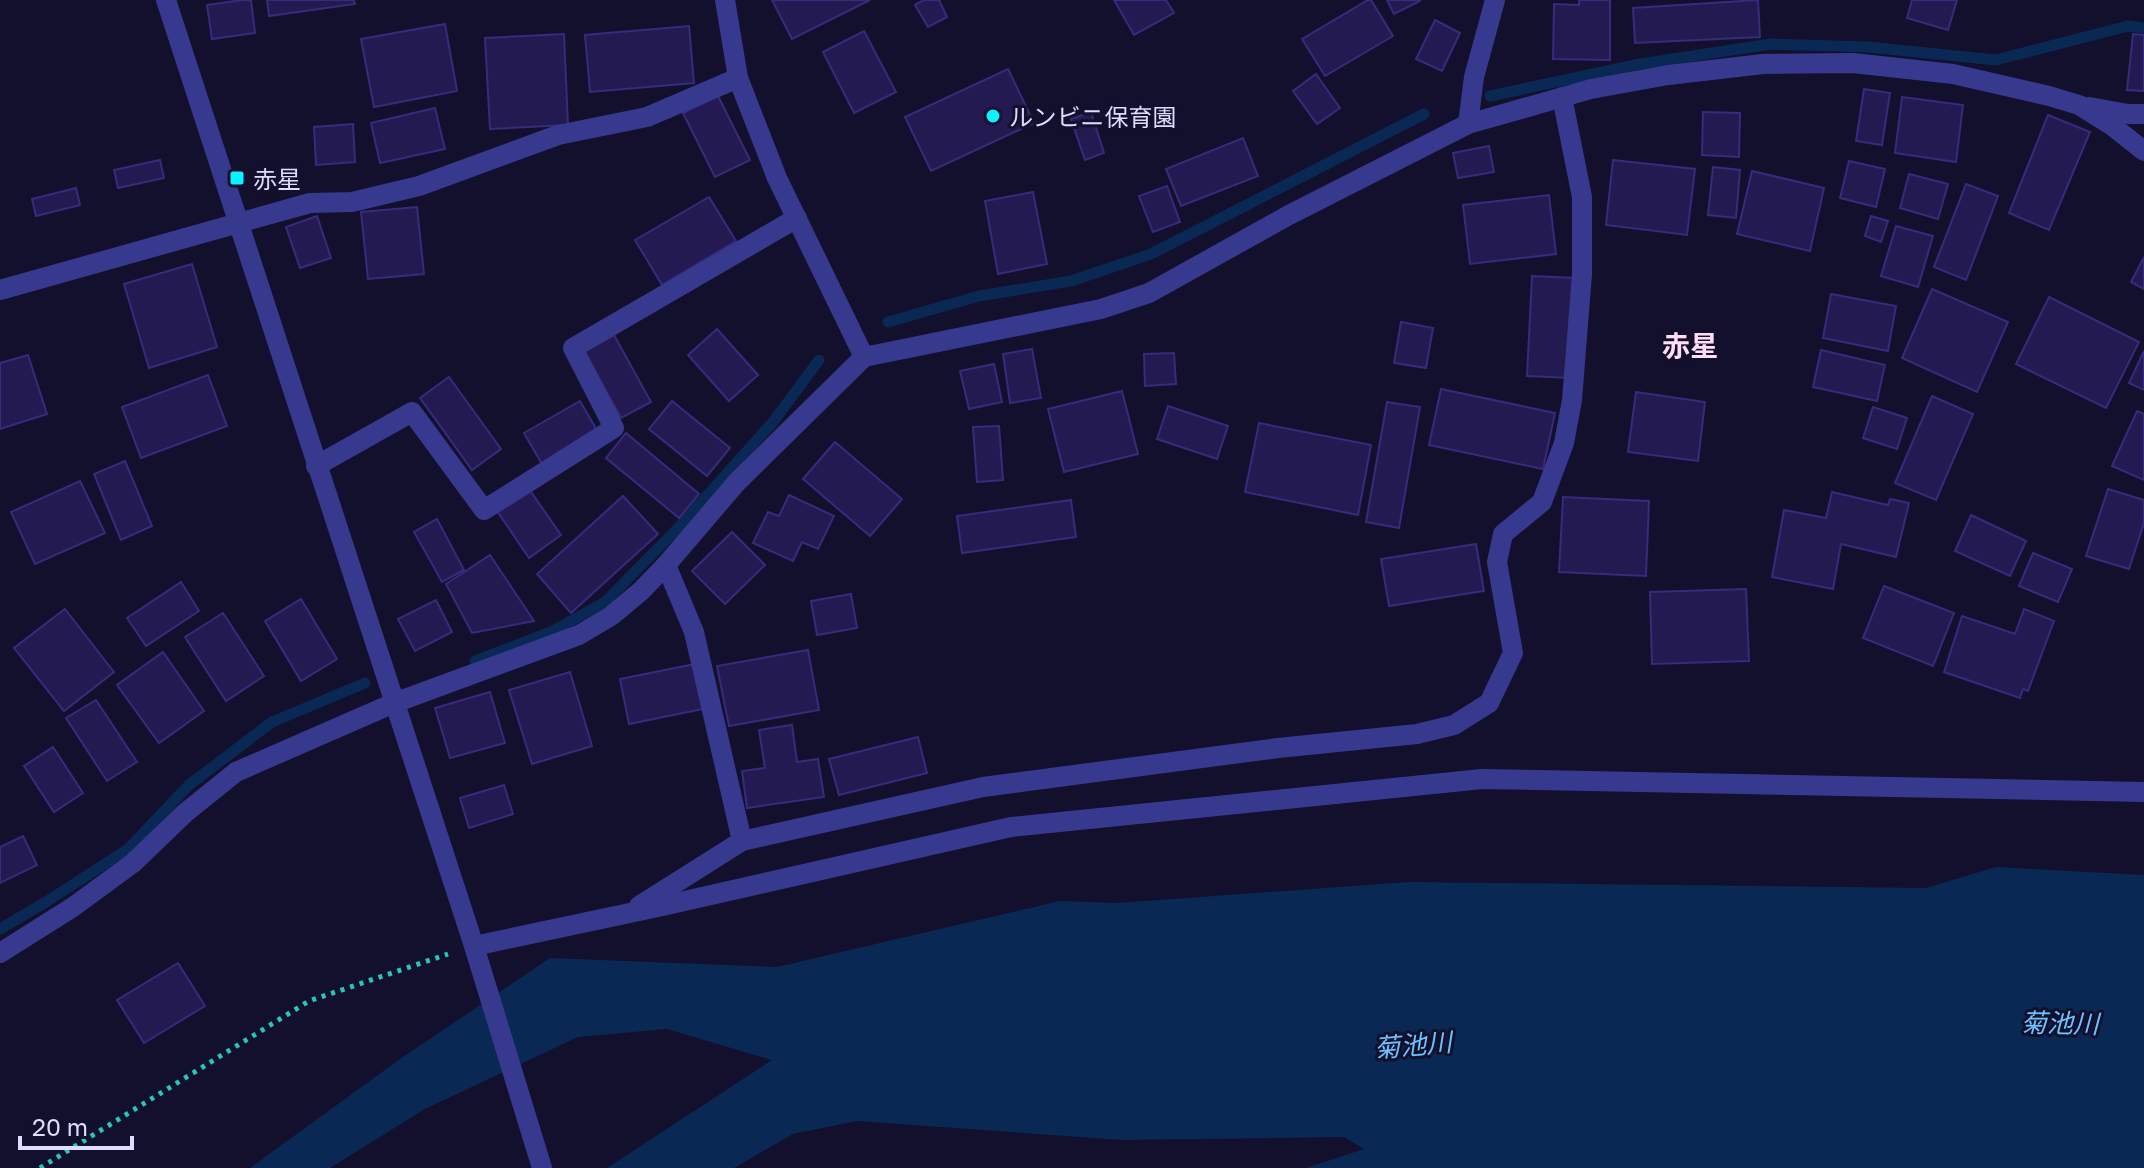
<svg xmlns="http://www.w3.org/2000/svg" width="2144" height="1168" font-family="'Golos Text','Noto Sans JP',sans-serif">
<style>
.water{fill:#092853}
.lines{fill:none;stroke-linecap:round;stroke-linejoin:round}
.stream{stroke:#092853;stroke-width:11}
.building{fill:#221a50;stroke:#362b7d;stroke-width:2}
.path{stroke:#28c7b5;stroke-width:5;stroke-dasharray:4 6;stroke-linecap:butt}
.minor{stroke:#37398f;stroke-width:20}
.poi-dot{fill:#08f4ff;stroke:#13102d;stroke-width:3}
.labels{text-anchor:middle;dominant-baseline:central;stroke-width:6;stroke-linejoin:round;paint-order:stroke}
.poi-label{font-size:24px;fill:#dedcff;stroke:#13102d;text-anchor:start}
.water-label{font-size:26px;font-style:italic;fill:#6ac2ff;stroke:#13102d}
.quarter-label{font-size:28px;font-weight:bold;fill:#ffdef5;stroke:#13102d}
</style>
<rect width="100%" height="100%" fill="#13102d"/>
<path class="water" d="M1996,867l148,8v293h-838l58,-19 -20,-12 -222,3 -265,-19 -64,13 -59,34h-127l165,-108 -105,-31 -89,8 -153,72 -95,59h-80l150,-109 150,-101 227,9 283,-66 57,2 292,-21 517,6z"/>
<g class="lines">
<g class="stream">
<path d="M1490,96l150,-32 131,-20 97,3 128,13 132,-34 16,2"/>
<path d="M888,322l91,-26 92,-15 80,-27 273,-140"/>
<path d="M475,661l76,-29 54,-30 74,-75 94,-105 46,-62"/>
<path d="M0,929l46,-27 82,-53 61,-64 83,-63 93,-39"/>
</g>
</g>
<g class="building">
<path d="M242,0h9l4,33 -43,6 -5,-34z"/>
<path d="M267,0h87l1,4 -86,12z"/>
<path d="M772,0h98l-78,39z"/>
<path d="M924,0h15l8,17 -19,10 -13,-22z"/>
<path d="M1114,0h52l8,13 -40,22z"/>
<path d="M1368,0h3l22,36 -68,40 -23,-37z"/>
<path d="M1387,0h33v1l-26,13z"/>
<path d="M1579,0h31v60l-57,-1 1,-55 25,1z"/>
<path d="M1758,0l2,37 -125,6 -2,-35z"/>
<path d="M1912,0h45l-9,30 -41,-12z"/>
<path d="M1435,20l25,13 -18,38 -26,-12z"/>
<path d="M445,24l12,67 -83,16 -13,-68z"/>
<path d="M689,26l5,57 -104,9 -5,-57z"/>
<path d="M864,31l32,61 -42,21 -31,-61z"/>
<path d="M564,34l4,91 -78,4 -5,-91z"/>
<path d="M2133,34l11,1v56l-17,-1z"/>
<path d="M1008,69l26,54 -103,48 -26,-54z"/>
<path d="M1316,74l24,34 -23,16 -24,-33z"/>
<path d="M1864,89l26,4 -8,52 -26,-4z"/>
<path d="M718,96l32,64 -35,17 -32,-64z"/>
<path d="M1902,97l61,8 -7,57 -61,-9z"/>
<path d="M435,108l10,41 -65,14 -9,-40z"/>
<path d="M1091,112l13,41 -19,7 -14,-41z"/>
<path d="M1703,112l37,1 -1,44 -37,-2z"/>
<path d="M2048,115l42,17 -41,98 -40,-17z"/>
<path d="M353,124l2,38 -39,3 -2,-38z"/>
<path d="M1243,138l15,38 -77,30 -15,-37z"/>
<path d="M1489,146l5,26 -36,6 -5,-25z"/>
<path d="M160,160l4,18 -46,10 -4,-18z"/>
<path d="M1613,160l82,9 -8,66 -81,-10z"/>
<path d="M1849,161l36,8 -9,38 -36,-9z"/>
<path d="M1713,167l27,3 -4,48 -28,-3z"/>
<path d="M1752,171l72,17 -14,63 -73,-17z"/>
<path d="M1909,174l39,10 -10,35 -38,-11z"/>
<path d="M1966,184l32,12 -32,84 -32,-13z"/>
<path d="M1167,186l13,36 -27,10 -14,-36z"/>
<path d="M76,188l4,17 -44,11 -4,-17z"/>
<path d="M1033,192l14,72 -49,10 -13,-73z"/>
<path d="M1549,195l7,59 -86,10 -7,-59z"/>
<path d="M709,197l27,44 -74,44 -27,-45z"/>
<path d="M417,207l7,67 -56,5 -7,-67z"/>
<path d="M317,216l14,42 -31,10 -14,-41z"/>
<path d="M1871,216l17,5 -7,21 -16,-6z"/>
<path d="M1896,226l37,10 -15,51 -37,-11z"/>
<path d="M2144,257v32l-13,-7z"/>
<path d="M192,264l25,83 -68,21 -25,-84z"/>
<path d="M1532,276l43,2 -5,100 -43,-2z"/>
<path d="M1932,289l76,33 -31,70 -75,-34z"/>
<path d="M1831,294l65,12 -8,45 -65,-13z"/>
<path d="M2049,297l90,45 -33,66 -90,-44z"/>
<path d="M1401,322l32,6 -7,40 -32,-5z"/>
<path d="M717,329l41,46 -29,26 -41,-46z"/>
<path d="M614,335l37,67 -30,16 -37,-67z"/>
<path d="M1032,349l9,49 -31,5 -7,-49z"/>
<path d="M1821,350l64,15 -8,36 -64,-14z"/>
<path d="M2144,351v39l-15,-7z"/>
<path d="M1174,353l2,31 -31,2 -1,-32z"/>
<path d="M28,355l19,59 -47,15v-66z"/>
<path d="M994,364l8,38 -33,7 -9,-38z"/>
<path d="M208,375l19,51 -86,32 -19,-51z"/>
<path d="M449,377l52,72 -29,21 -52,-72z"/>
<path d="M1441,389l114,24 -12,56 -114,-24z"/>
<path d="M1122,391l16,63 -74,18 -16,-63z"/>
<path d="M1636,392l69,10 -7,59 -70,-9z"/>
<path d="M1932,396l41,18 -37,86 -41,-17z"/>
<path d="M580,401l19,33 -56,32 -19,-33z"/>
<path d="M672,401l58,47 -23,28 -58,-47z"/>
<path d="M1387,402l33,5 -21,121 -33,-6z"/>
<path d="M1168,406l60,20 -11,33 -60,-20z"/>
<path d="M1873,407l34,11 -10,31 -34,-11z"/>
<path d="M2137,411l7,3v66l-32,-14z"/>
<path d="M1259,423l112,22 -13,70 -113,-23z"/>
<path d="M999,426l4,54 -26,2 -4,-55z"/>
<path d="M626,433l73,61 -20,24 -73,-60z"/>
<path d="M835,442l67,57 -32,37 -67,-57z"/>
<path d="M125,461l27,65 -31,14 -27,-66z"/>
<path d="M80,481l25,52 -70,31 -24,-52z"/>
<path d="M527,486l34,49 -32,23 -34,-50z"/>
<path d="M2108,489l36,11v23l-15,46 -43,-13z"/>
<path d="M1832,492l56,13 2,-6 19,4 -13,54 -55,-13 -8,45 -61,-12 12,-67 42,8z"/>
<path d="M789,495l45,21 -16,33 -16,-7 -9,19 -40,-18 15,-31 11,4z"/>
<path d="M623,496l35,38 -87,79 -34,-39z"/>
<path d="M1563,497l86,4 -3,75 -87,-4z"/>
<path d="M1071,500l5,37 -114,16 -5,-37z"/>
<path d="M1971,515l55,26 -16,35 -55,-25z"/>
<path d="M437,519l27,51 -22,12 -28,-50z"/>
<path d="M732,532l33,33 -40,39 -33,-33z"/>
<path d="M1476,544l8,47 -95,15 -8,-47z"/>
<path d="M2033,553l39,16 -14,33 -39,-16z"/>
<path d="M490,555l44,66 -62,12 -26,-49z"/>
<path d="M181,582l18,29 -53,35 -19,-28z"/>
<path d="M1884,586l70,27 -21,53 -70,-28z"/>
<path d="M1746,589l3,72 -97,3 -2,-72z"/>
<path d="M851,594l6,34 -40,7 -6,-34z"/>
<path d="M301,599l36,60 -36,22 -36,-60z"/>
<path d="M436,600l16,32 -37,19 -17,-32z"/>
<path d="M65,609l49,63 -50,39 -50,-63z"/>
<path d="M2024,609l30,12 -26,70 -5,-2 -3,9 -76,-26 18,-56 53,18z"/>
<path d="M223,613l41,63 -38,25 -41,-64z"/>
<path d="M808,650l11,60 -90,16 -12,-60z"/>
<path d="M163,652l41,59 -45,32 -42,-58z"/>
<path d="M695,664l8,45 -74,15 -9,-45z"/>
<path d="M570,672l22,74 -60,18 -23,-74z"/>
<path d="M490,692l15,51 -55,15 -15,-50z"/>
<path d="M96,700l41,62 -30,19 -41,-63z"/>
<path d="M792,725l5,37 21,-3 6,38 -77,11 -5,-37 23,-3 -6,-38z"/>
<path d="M918,737l9,36 -88,22 -10,-36z"/>
<path d="M53,747l30,46 -29,19 -30,-46z"/>
<path d="M504,785l9,29 -44,14 -9,-30z"/>
<path d="M23,836l14,29 -37,18v-36z"/>
<path d="M178,963l27,43 -61,37 -27,-43z"/>
</g>
<g class="lines">
<path class="path" d="M40,1168l269,-167 139,-47"/>
<g class="minor">
<path d="M166,0l308,946 68,222"/>
<path d="M725,0l13,78 39,100 87,179"/>
<path d="M2089,107l39,7h16"/>
<path d="M1468,124l6,-47 21,-77"/>
<path d="M0,290l310,-87 42,-1 67,-16 139,-51 89,-18 91,-39"/>
<path d="M316,466l96,-54 72,98 130,-82 -41,-80 224,-130"/>
<path d="M742,841l241,-54 295,-39 139,-14 37,-9 35,-22 24,-50 -16,-91 6,-28 39,-32 22,-59 8,-43 10,-126v-77l-20,-100"/>
<path d="M639,906l103,-65 -48,-209 -28,-67"/>
<path d="M474,946l184,-39 353,-80 471,-48 662,13"/>
<path d="M0,953l73,-46 60,-44 52,-50 51,-41 158,-69 185,-68 32,-19 30,-25 25,-26 71,-83 127,-125 237,-48 48,-16 140,-78 179,-91 123,-35 77,-14 95,-11 90,-1 100,11 96,22 30,9 32,20 33,26"/>
</g>
</g>
<g class="poi-dot">
<circle cx="993" cy="116" r="8"/>
<rect x="229" y="170" width="16" height="16" rx="4"/>
</g>
<g class="labels">
<g class="poi-label">
<text x="1009" y="116">ルンビニ保育園</text>
<text x="253" y="178">赤星</text>
</g>
<g class="water-label">
<text transform="translate(2060 1023) rotate(1)">菊池川</text>
<text transform="translate(1413 1045) rotate(-5)">菊池川</text>
</g>
<g class="quarter-label">
<text x="1690" y="345">赤星</text>
</g>
</g>
<path d="M20 1136v12h112v-12" fill="none" stroke="#dedcff" stroke-width="4"/>
<text x="32" y="1136" font-size="24" fill="#dedcff" stroke="#13102d" stroke-width="6" paint-order="stroke">20 m</text>
</svg>
